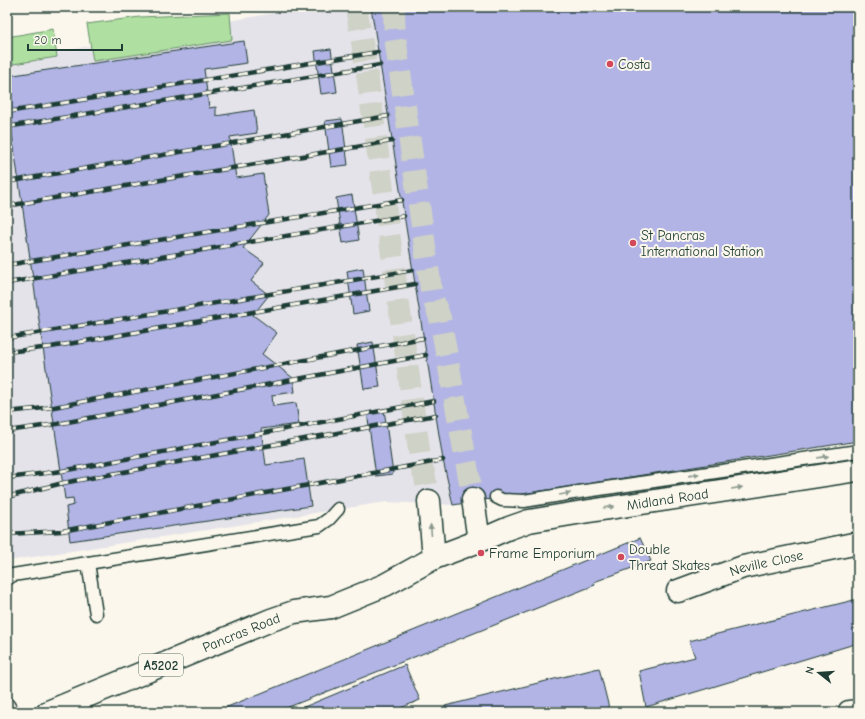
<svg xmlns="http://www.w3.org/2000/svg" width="865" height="719" font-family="'Comic Neue',sans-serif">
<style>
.built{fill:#e5e3ea}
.green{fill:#afe0a1;stroke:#678e6a}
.building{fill:#b2b4e5;stroke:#1f3d34}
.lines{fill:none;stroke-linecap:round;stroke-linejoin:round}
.street-tunnel{stroke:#cfd2c7;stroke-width:22;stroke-dasharray:22 11;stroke-linecap:butt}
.primary-tunnel{stroke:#cfd2c7;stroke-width:22;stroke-dasharray:22 11;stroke-linecap:butt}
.lane-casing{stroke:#1f3d34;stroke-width:15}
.street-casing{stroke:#1f3d34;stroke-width:25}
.secondary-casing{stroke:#1f3d34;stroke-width:25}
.primary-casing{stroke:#1f3d34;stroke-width:25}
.lane{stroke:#fbf7ec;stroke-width:12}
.street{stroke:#fbf7ec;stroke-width:22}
.secondary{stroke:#fbf7ec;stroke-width:22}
.primary{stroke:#fbf7ec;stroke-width:22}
.rail-casing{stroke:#1f3d34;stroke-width:4.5}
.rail{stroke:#fbf7ec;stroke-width:3;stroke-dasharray:9;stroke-linecap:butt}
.oneway{fill:#8d9a90}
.poi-dot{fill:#d1495b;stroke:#fbf7ec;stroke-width:1.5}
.labels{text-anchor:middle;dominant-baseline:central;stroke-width:4;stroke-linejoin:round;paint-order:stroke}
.shield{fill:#fbf7ec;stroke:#61756b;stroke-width:1}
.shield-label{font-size:13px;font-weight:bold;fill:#1f3d34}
.poi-label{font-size:14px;fill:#1f3d34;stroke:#fbf7ec;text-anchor:start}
.street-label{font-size:14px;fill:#1f3d34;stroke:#fbf7ec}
</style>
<rect width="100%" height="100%" fill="#fbf7ec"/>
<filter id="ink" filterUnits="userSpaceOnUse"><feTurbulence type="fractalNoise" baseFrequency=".025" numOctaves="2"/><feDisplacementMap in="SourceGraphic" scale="8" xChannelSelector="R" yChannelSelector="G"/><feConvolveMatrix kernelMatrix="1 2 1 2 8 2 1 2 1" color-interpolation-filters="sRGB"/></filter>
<g filter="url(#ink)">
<path class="built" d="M307,7h64l72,453 10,45 -67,-3 -379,59v-500z"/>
<g class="green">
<path d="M230,13l2,27 -139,21 -6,-37 53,-7z"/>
<path d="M53,29l4,28 -50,8v-28z"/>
</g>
<g class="building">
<path d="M371,7h487v434l-405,64 -10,-45z"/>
<path d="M244,41l3,22 -43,6 5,39 7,-1v9l38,-6 3,23 -27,4 6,41 27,-4 6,41 -26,33 21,15 -13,18 18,14 -16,20 24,18 -15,21 31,24 2,14 -23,3 1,11 23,-3 3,21 -38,5 5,36 38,-6 7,47 -241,35 -4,-34 8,-2 -1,-7 -8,1 -58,-399v-24z"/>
<path d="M331,49l6,43 -16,2 -6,-43z"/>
<path d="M342,119l6,46 -17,2 -6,-46z"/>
<path d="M352,195l7,45 -16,3 -7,-45z"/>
<path d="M363,268l6,43 -16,3 -6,-43z"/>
<path d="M373,342l7,45 -16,2 -7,-44z"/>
<path d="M384,409l9,65 -17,2 -9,-64z"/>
<path d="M640,538l11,23 -57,21 1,3 -319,127h-61z"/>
<path d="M858,599v44l-212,64 -7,-36 56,-14 -6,-16z"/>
<path d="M405,665l15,35 -29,12h-99z"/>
<path d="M599,668l11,44h-163l-2,-6z"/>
</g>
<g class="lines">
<path class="street-tunnel" d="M356,7l9,53 57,411 2,1 5,29"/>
<path class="primary-tunnel" d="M393,7l1,5 1,25 37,259 8,22 33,181"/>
<g class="lane-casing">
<g id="lane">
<path d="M496,497l6,3 22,1 55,-9 279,-41"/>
<path d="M88,563l8,51"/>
<path d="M7,579l6,-4 306,-49 10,-7 9,-10"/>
<path d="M7,703l5,9"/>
</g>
</g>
<g class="street-casing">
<g id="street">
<path d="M429,501l5,57"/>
<path id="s1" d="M678,591l65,-24 115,-24"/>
<path d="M849,712l9,-1"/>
</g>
</g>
<g class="secondary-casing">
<g id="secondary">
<path id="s2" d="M479,541l30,-13 20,-7 54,-9 275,-42"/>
</g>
</g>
<g class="primary-casing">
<g id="primary">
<path id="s3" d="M48,712l223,-92 23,-8 37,-5 54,-22 49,-27 45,-17 -6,-42"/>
</g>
</g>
<use href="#lane" class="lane"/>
<use href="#street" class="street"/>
<use href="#secondary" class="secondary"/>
<use href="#primary" class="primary"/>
<g class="rail-casing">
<g id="rail">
<path d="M7,112l371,-60"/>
<path d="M7,127l373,-62"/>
<path d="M7,182l381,-66"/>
<path d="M7,206l385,-65"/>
<path d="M7,265l395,-65"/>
<path d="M7,283l397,-67"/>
<path d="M7,338l406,-68"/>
<path d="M7,352l44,-5 364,-63"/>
<path d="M7,412l47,-5 369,-69"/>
<path d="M7,431l50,-7 369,-69"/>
<path d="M7,478l55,-7 372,-70"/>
<path d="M7,497l56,-14 373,-68"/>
<path d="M7,534l55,-3 381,-71"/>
</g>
</g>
<use href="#rail" class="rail"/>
</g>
<defs><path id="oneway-solid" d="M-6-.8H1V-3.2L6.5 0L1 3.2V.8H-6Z"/></defs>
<g class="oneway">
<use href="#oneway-solid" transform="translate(823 457) rotate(-9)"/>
<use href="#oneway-solid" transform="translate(694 475) rotate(-8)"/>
<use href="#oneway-solid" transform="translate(737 488) rotate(-9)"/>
<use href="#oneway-solid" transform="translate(565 494) rotate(-10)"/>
<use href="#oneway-solid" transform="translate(609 507) rotate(-9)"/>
<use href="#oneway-solid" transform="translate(431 530) rotate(-95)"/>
</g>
</g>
<g class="poi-dot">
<circle cx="610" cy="64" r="4"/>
<circle cx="633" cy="243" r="4"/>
<circle cx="481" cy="553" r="4"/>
<circle cx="621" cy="557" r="4"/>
</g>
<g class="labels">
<rect class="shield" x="139" y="654" width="44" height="22" rx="3"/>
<g class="shield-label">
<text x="161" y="665">A5202</text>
</g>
<g class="poi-label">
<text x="618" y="64">Costa</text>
<text x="641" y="235">St Pancras<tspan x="641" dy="16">International Station</tspan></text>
<text x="629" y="549">Double<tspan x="629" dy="16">Threat Skates</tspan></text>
<text x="489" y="553">Frame Emporium</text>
</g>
<g class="street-label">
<text stroke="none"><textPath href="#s2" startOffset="194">Midland Road</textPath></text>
<text stroke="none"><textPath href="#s1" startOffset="93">Neville Close</textPath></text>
<text stroke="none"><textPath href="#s3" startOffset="209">Pancras Road</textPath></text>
</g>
</g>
<rect width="865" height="719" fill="none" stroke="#fbf7ec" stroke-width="24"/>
<rect x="12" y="12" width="841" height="695" fill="none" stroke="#1f3d34" stroke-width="1.5" filter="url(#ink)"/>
<g transform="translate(819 673) rotate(287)" stroke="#fbf7ec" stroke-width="3" paint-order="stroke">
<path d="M0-3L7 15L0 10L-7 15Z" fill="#1f3d34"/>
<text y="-6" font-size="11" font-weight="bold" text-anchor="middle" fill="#1f3d34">N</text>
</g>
<path d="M28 44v6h94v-6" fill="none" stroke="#1f3d34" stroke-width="2"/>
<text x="34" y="44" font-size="12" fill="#1f3d34" stroke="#fbf7ec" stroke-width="3" paint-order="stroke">20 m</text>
</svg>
